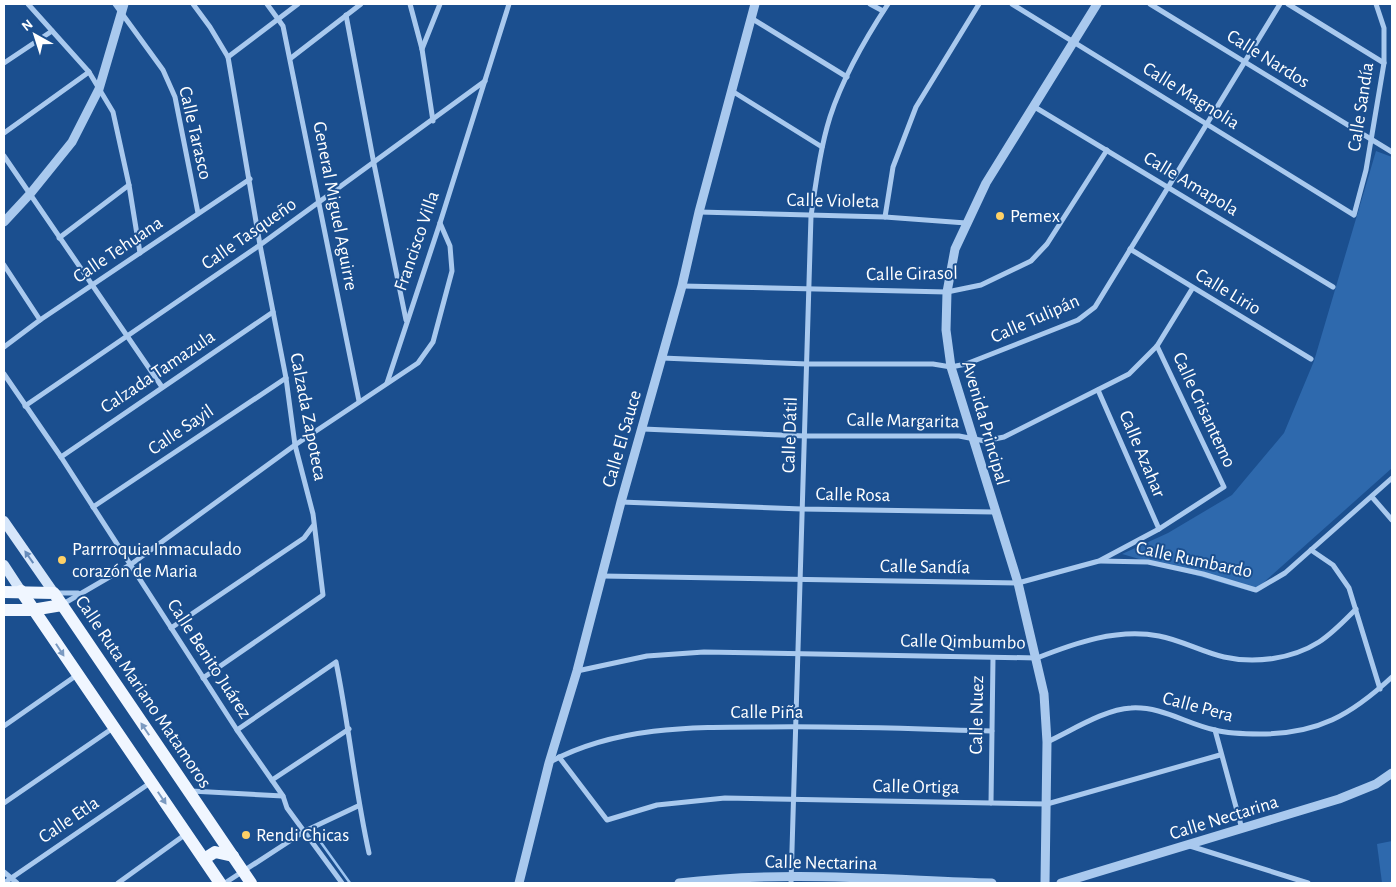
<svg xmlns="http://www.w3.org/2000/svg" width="1396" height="887" font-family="'Alegreya Sans',sans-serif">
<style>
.green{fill:#2e69ad}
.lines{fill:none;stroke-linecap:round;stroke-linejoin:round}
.stream{stroke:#9cc4f0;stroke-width:2.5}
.minor{stroke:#a9c9ee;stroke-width:5}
.tertiary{stroke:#a9c9ee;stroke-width:9}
.secondary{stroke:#d6e6fa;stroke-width:10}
.primary{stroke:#f0f6ff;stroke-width:12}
.oneway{fill:#668bba}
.oneway2{fill:#7b9ac1}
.poi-dot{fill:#ffd166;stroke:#1b4f8f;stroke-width:2}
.labels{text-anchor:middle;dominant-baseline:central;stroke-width:4;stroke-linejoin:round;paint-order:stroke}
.street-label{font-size:19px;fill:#fff;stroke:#1b4f8f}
.poi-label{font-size:19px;fill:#fff;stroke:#1b4f8f;text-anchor:start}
</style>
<rect width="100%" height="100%" fill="#1b4f8f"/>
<g class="green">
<path d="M1376,151l16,6v311l-139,124 -131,-38 46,-21 64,-38 52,-62 30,-72z"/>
<path d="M1392,841v42h-10l-5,-39z"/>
</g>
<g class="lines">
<path class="stream" d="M317,837l33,46"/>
<g class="minor">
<path d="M28,4l61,68 24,40 16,73 11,68"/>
<path d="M115,4l48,66 12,27 23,116"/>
<path d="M193,4l17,23 18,30 32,188 26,133 9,67 18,69 10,81 -120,83"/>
<path d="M267,4l16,22 76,375"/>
<path d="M410,4l12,45 11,72"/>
<path d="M870,4l13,7"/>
<path d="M1012,4l342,211 12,-45 18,-107v-35l-8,-24"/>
<path d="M1150,4l242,148"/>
<path d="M1288,4l96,59"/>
<path d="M346,15l28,149 32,156"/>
<path d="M751,18l96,59"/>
<path d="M422,49l18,-45"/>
<path d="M228,57l70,-53"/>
<path d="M291,58l70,-54"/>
<path d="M4,63l48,-32"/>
<path d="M732,91l90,56"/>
<path d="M1033,106l300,181"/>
<path d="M4,133l85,-61"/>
<path d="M4,156l158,231"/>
<path d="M699,212l186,5 81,6"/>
<path d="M885,217l8,-50 23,-60 63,-103"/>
<path d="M59,238l70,-53"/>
<path d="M1130,249l181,110"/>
<path d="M4,265l36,55"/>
<path d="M682,286l265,6 34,-7 50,-24 16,-17 60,-94"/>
<path d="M4,347l36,-27 210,-141"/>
<path d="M662,358l145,6h126l18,3 15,-3 112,-44 17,-13 185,-303"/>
<path d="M4,374l57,83 176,273 46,66 4,12 55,75"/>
<path d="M387,383l53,-160 69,-219"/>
<path d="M1098,390l61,139"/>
<path d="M25,406l235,-161 225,-164"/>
<path d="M643,429l162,7h154l26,5 19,-4 125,-63 28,-28 35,-57"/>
<path d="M61,457l212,-145"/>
<path d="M1372,497l20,23"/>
<path d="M621,502l181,7 192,3"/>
<path d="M93,507l193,-129"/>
<path d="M1311,550l22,15 16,23 31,101"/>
<path d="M1100,561l48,1 55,12 53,16 29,-17 107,-95"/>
<path d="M602,576l416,7 81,-22 60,-32 65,-42 -67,-141"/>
<path d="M56,593h22"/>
<path d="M63,604l67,-39 165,-120 123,-82 15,-21 19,-71 -2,-25 -10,-23"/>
<path d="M171,628l133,-90 9,-12"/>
<path d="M577,671l70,-15 57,-4 333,6c38,-15 80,-30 122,-22 22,4 43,16 65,21 31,7 68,2 95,-15 14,-9 26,-22 37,-33"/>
<path d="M4,726l73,-51"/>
<path d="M237,730l99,-68c13,64 19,128 33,191"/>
<path d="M1215,730l27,99"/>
<path d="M1047,742c24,-11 58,-33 84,-34 30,-2 56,16 84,22 15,4 30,4 45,4 58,0 91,-19 132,-57"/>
<path d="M559,757l48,63 50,-15 68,-7 322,6 173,-49"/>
<path d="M550,762c67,-36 144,-35 218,-35 75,-1 149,2 224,4"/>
<path d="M272,780l77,-51"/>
<path d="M191,791l92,5"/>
<path d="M4,803l109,-75"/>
<path d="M991,803l2,-145"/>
<path d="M1190,846l118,37"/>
<path d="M4,872l13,11"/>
<path d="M4,883l146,-100"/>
<path d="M118,883l68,-49"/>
<path d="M225,883l80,-52 53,-25"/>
<path d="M791,883l20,-667c5,-33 9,-67 19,-99 12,-37 37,-81 58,-113"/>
</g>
<g class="tertiary">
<path d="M4,222l26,-28 42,-52 27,-53 25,-85"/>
<path d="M519,883l30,-120 28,-92 44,-169 61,-216 17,-74 56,-208"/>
<path d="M679,883c103,-13 210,-3 313,0"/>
<path d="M1045,883l2,-141 -3,-48 -26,-111 -67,-216 -5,-37 1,-38 8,-43 31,-66 111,-179"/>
<path d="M1061,883l278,-84 37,-15 16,-11"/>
</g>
<g class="secondary">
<path d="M4,521l50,72"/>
<path d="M4,565l17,26"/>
</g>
<g class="primary">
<path d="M21,591l199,292"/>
<path d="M4,592l50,1 197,290"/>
<path d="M4,610h28l30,-5"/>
<path d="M204,859l11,-7 18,4"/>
</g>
</g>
<defs><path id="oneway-solid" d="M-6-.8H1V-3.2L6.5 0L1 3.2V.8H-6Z" transform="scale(1.25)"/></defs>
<use class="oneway" href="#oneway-solid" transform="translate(29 557) rotate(-125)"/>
<g class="oneway2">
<use href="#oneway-solid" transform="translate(60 650) rotate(57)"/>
<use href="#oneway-solid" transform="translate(145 729) rotate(-124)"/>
<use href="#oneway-solid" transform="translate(162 798) rotate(56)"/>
</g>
<g class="poi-dot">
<circle cx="1000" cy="216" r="5"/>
<circle cx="62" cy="560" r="5"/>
<circle cx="246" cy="835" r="5"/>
</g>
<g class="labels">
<g class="street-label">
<text transform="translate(1268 59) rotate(32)">Calle Nardos</text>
<text transform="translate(1191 96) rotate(32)">Calle Magnolia</text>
<text transform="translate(1361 107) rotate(-81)">Calle Sandía</text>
<text transform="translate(195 133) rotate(77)">Calle Tarasco</text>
<text transform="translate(1191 184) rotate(31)">Calle Amapola</text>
<text transform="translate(833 201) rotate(1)">Calle Violeta</text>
<text transform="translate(335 206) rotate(79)">General Miguel Aguirre</text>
<text transform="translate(249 234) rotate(-35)">Calle Tasqueño</text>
<text transform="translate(417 241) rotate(-71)">Francisco Villa</text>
<text transform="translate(118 250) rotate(-34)">Calle Tehuana</text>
<text transform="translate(912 274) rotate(-1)">Calle Girasol</text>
<text transform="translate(1228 292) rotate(31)">Calle Lirio</text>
<text transform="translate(1035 319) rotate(-24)">Calle Tulipán</text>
<text transform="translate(158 372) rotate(-34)">Calzada Tamazula</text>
<text transform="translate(1204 410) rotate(65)">Calle Crisantemo</text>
<text transform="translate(308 417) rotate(79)">Calzada Zapoteca</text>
<text transform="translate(903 421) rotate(1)">Calle Margarita</text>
<text transform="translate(985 423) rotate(74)">Avenida Principal</text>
<text transform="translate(181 430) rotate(-34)">Calle Sayil</text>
<text transform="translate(790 435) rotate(-88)">Calle Dátil</text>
<text transform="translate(622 439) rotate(-74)">Calle El Sauce</text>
<text transform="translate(1142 454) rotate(67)">Calle Azahar</text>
<text transform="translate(853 495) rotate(1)">Calle Rosa</text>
<text transform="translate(1194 560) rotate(12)">Calle Rumbardo</text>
<text transform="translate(925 567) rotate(1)">Calle Sandía</text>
<text transform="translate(963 642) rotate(1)">Calle Qimbumbo</text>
<text transform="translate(209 659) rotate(57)">Calle Benito Juárez</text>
<text transform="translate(143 692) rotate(56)">Calle Ruta Mariano Matamoros</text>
<text transform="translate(1198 707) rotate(15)">Calle Pera</text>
<text x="767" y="712">Calle Piña</text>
<text transform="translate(977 715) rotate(-89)">Calle Nuez</text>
<text transform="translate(916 787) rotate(1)">Calle Ortiga</text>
<text transform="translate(1224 818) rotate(-17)">Calle Nectarina</text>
<text transform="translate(69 820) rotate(-34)">Calle Etla</text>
<text transform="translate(821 863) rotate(1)">Calle Nectarina</text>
</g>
<g class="poi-label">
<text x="1010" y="216">Pemex</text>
<text x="72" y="549">Parrroquia Inmaculado<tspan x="72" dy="22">corazón de Maria</tspan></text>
<text x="256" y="835">Rendi Chicas</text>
</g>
</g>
<rect width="1396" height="887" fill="none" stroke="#ffffff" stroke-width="10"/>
<g transform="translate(35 35) rotate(321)" stroke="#1b4f8f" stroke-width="4" paint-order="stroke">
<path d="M0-4L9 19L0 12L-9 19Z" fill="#ffffff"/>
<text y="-8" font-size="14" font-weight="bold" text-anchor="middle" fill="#ffffff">N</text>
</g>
</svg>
